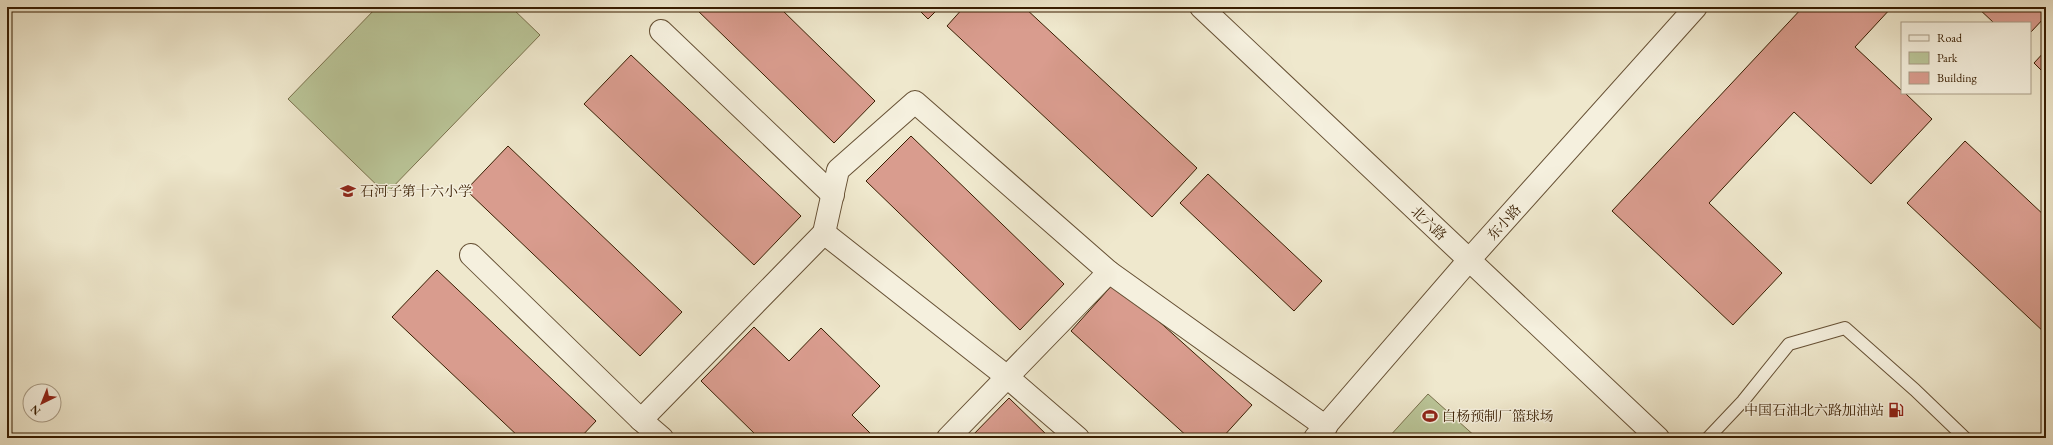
<svg xmlns="http://www.w3.org/2000/svg" width="2053" height="445" font-family="'EB Garamond','Noto Serif SC',serif">
<style>
.green{fill:#bac598;stroke:#79714c}
.building{fill:#d99c8e;stroke:#381d01}
.lines{fill:none;stroke-linecap:round;stroke-linejoin:round}
.service-casing{stroke:#665034;stroke-width:14}
.minor-casing{stroke:#665034;stroke-width:24}
.tertiary-casing{stroke:#665034;stroke-width:24}
.service{stroke:#f5f0de;stroke-width:12}
.minor{stroke:#f5f0de;stroke-width:22}
.tertiary{stroke:#f5f0de;stroke-width:22}
.labels{text-anchor:middle;dominant-baseline:central;stroke-width:3;stroke-linejoin:round;paint-order:stroke}
.poi-label{font-size:14px;fill:#381d01;stroke:#f5f0de;text-anchor:start}
.street-label{font-size:14px;fill:#381d01;stroke:#f5f0de}
</style>
<rect width="100%" height="100%" fill="#efe8cd"/>
<filter id="stains"><feTurbulence type="fractalNoise" baseFrequency=".005" numOctaves="4"/><feColorMatrix values="0 0 0 0 .2 0 0 0 0 .09 0 0 0 0 .02 0 0 0 .5 -.17"/></filter>
<radialGradient id="worn" r=".72"><stop offset=".6" stop-color="#630" stop-opacity="0"/><stop offset="1" stop-color="#630" stop-opacity=".3"/></radialGradient>
<g class="green">
<path d="M377,7h134l29,28 -154,159 -98,-95z"/>
<path d="M1428,394l49,44h-89z"/>
</g>
<g class="building">
<path d="M694,7h85l96,94 -41,42z"/>
<path d="M916,7h24l-12,12z"/>
<path d="M964,7h60l173,161 -45,49 -205,-191z"/>
<path d="M1803,7h89l-37,40 47,44v2h3l27,26 -61,65 -77,-72 -85,91 73,70 -49,52 -121,-114z"/>
<path d="M1977,7h69v9l-16,17v-10h-36z"/>
<path d="M2046,50v25l-12,-12z"/>
<path d="M631,55l170,161 -47,49 -170,-161z"/>
<path d="M911,136l153,148 -44,46 -154,-149z"/>
<path d="M1965,141l81,76v117l-139,-131z"/>
<path d="M508,146l174,166 -42,44 -174,-166z"/>
<path d="M1208,174l114,107 -28,30 -114,-108z"/>
<path d="M437,270l159,151 -16,17h-60l-128,-121z"/>
<path d="M1115,282l137,123 -30,33h-33l-118,-107z"/>
<path d="M754,327l35,34 32,-33 59,58 -28,29 23,23h-116l-58,-57z"/>
<path d="M1009,398l41,40h-80z"/>
</g>
<g class="lines">
<g class="service-casing">
<path id="service" d="M1708,438l35,-37 46,-57 56,-16 70,62 50,48"/>
</g>
<g class="minor-casing">
<g id="minor">
<path d="M661,31l172,164"/>
<path d="M824,233l14,-63 77,-68 194,170 -161,166"/>
<path d="M471,255l170,165"/>
<path d="M1109,272l217,155"/>
<path d="M662,438l-21,-18 183,-187 182,143 72,62"/>
<path d="M1315,438l154,-178 227,-253"/>
</g>
</g>
<g class="tertiary-casing">
<path id="tertiary" d="M1201,7l457,431"/>
</g>
<use href="#service" class="service"/>
<use href="#minor" class="minor"/>
<use href="#tertiary" class="tertiary"/>
</g>
<defs>
<g id="school-bare" transform="scale(1.2)"><path d="M0-5L7-2L0 1L-7-2ZM-4 1L0 2.5L4 1V4Q0 6-4 4Z" fill="#8f2418" stroke="#f5f0de" stroke-width="2.5" paint-order="stroke"/></g>
<g id="fuel-bare" transform="scale(1.2)"><path d="M-5.5-6h7V0h2V4h1.3V-2.5L3-4.5l.8-.8L6-3V5H2.5V1h-1V6h-7ZM-4.2-4.7v3.2H.2V-4.7Z" fill="#8f2418" stroke="#f5f0de" stroke-width="2.5" paint-order="stroke"/></g>
<g id="stadium-bare" transform="scale(1.2)"><path d="M0-5a6.5 5 0 1 0 0 10a6.5 5 0 1 0 0-10ZM-3.5-1.8h7v3.6h-7Z" fill="#8f2418" stroke="#f5f0de" stroke-width="2.5" paint-order="stroke"/></g>
</defs>
<g fill-rule="evenodd">
<use href="#school-bare" x="348" y="191"/>
<use href="#fuel-bare" x="1896" y="410"/>
<use href="#stadium-bare" x="1430" y="416"/>
</g>
<g class="labels">
<g class="poi-label">
<text x="360" y="191">石河子第十六小学</text>
<text x="1884" y="410" text-anchor="end">中国石油北六路加油站</text>
<text x="1442" y="416">白杨预制厂篮球场</text>
</g>
<g class="street-label">
<text transform="translate(1504 222) rotate(-48)">东小路</text>
<text transform="translate(1429 223) rotate(43)">北六路</text>
</g>
</g>
<rect width="2053" height="445" fill="none" stroke="#efe8cd" stroke-width="24"/>
<rect x="8" y="8" width="2037" height="429" fill="none" stroke="#381d01" stroke-width="2"/>
<rect x="12" y="12" width="2029" height="421" fill="none" stroke="#381d01"/>
<rect x="1901" y="22" width="130" height="72" fill="#f5f0de" stroke="#a99c86"/>
<rect x="1909" y="35" width="20" height="6" fill="#f5f0de" stroke="#a99c86"/>
<text x="1937" y="42" font-size="12" fill="#381d01">Road</text>
<rect x="1909" y="52" width="20" height="12" fill="#bac598" stroke="#a99c86"/>
<text x="1937" y="62" font-size="12" fill="#381d01">Park</text>
<rect x="1909" y="72" width="20" height="12" fill="#d99c8e" stroke="#a99c86"/>
<text x="1937" y="82" font-size="12" fill="#381d01">Building</text>
<g transform="translate(42 403) rotate(223)"><circle r="19" fill="#f5f0de" stroke="#a99c86"/>
<path d="M0-3L7 15L0 10L-7 15Z" fill="#8f2418"/>
<text y="-6" font-size="11" font-weight="bold" text-anchor="middle" fill="#381d01">N</text>
</g>
<rect width="100%" height="100%" filter="url(#stains)"/>
<rect width="100%" height="100%" fill="url(#worn)"/>
</svg>
